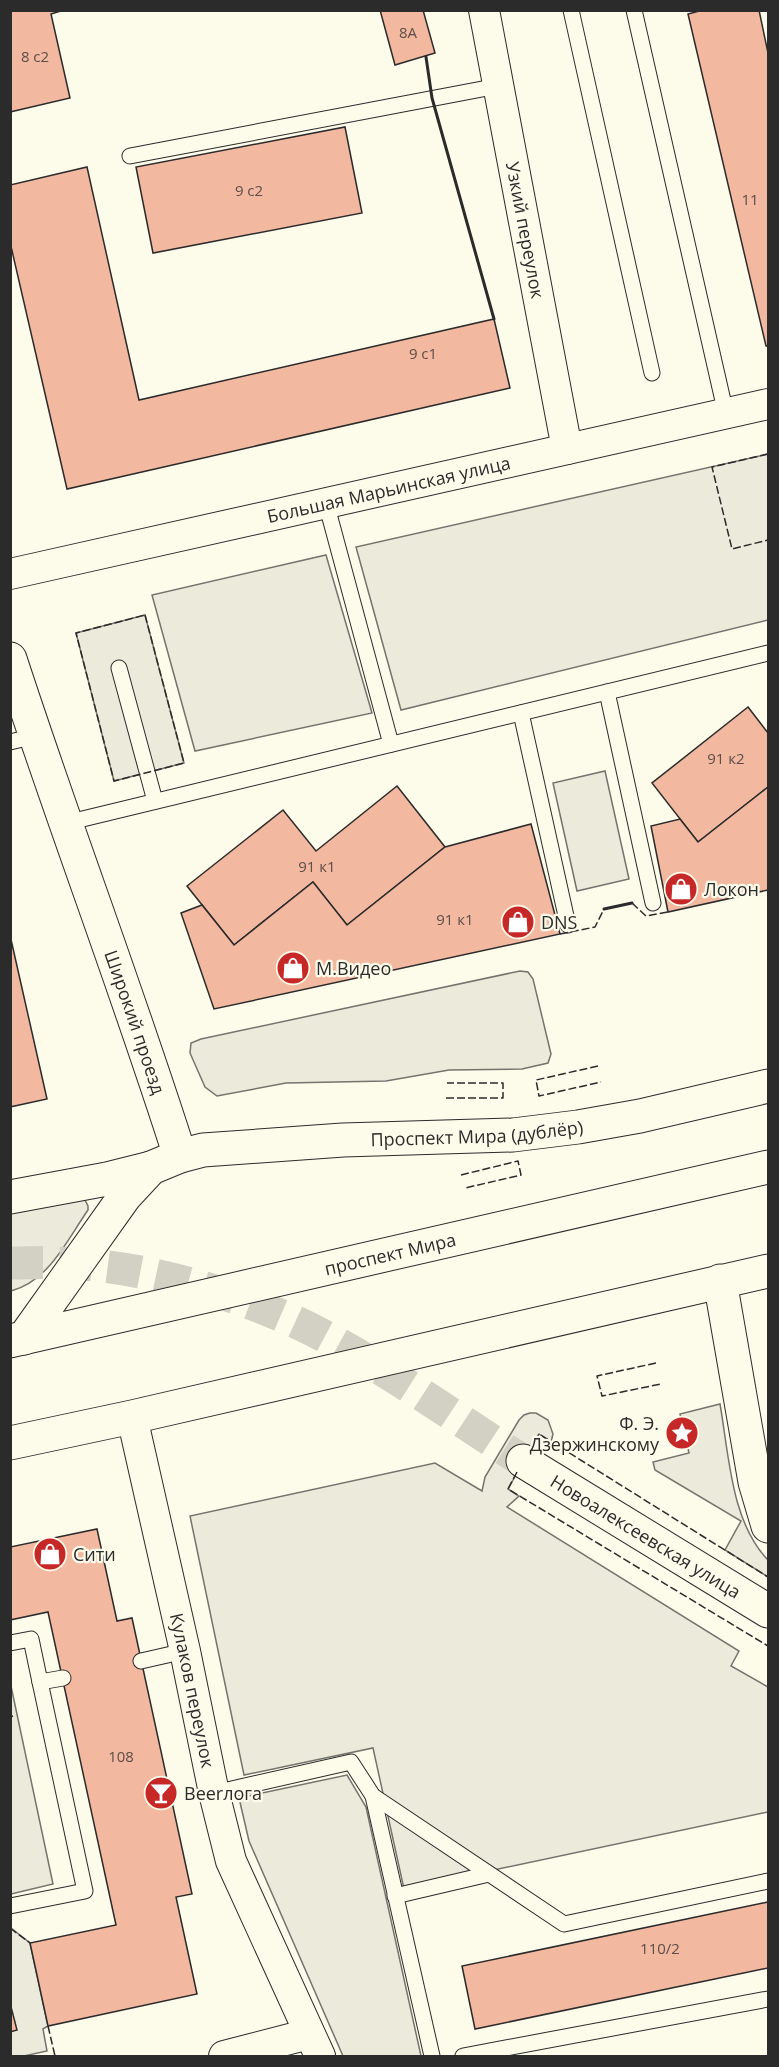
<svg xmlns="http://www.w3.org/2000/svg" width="779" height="2067" font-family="'Open Sans',sans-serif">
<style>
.green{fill:#ecebdb;stroke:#74746e;stroke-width:1.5}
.parking{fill:#eceadb;stroke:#74746e;stroke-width:1.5}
.building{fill:#f2b8a0;stroke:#2b2b2b;stroke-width:1.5}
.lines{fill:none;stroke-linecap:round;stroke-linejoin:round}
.secondary-tunnel{stroke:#d3d1c4;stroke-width:33;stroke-dasharray:33 16;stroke-linecap:butt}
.lane-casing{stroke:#2b2b2b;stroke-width:17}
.street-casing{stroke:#2b2b2b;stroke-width:32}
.secondary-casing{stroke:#2b2b2b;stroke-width:35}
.primary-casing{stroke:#2b2b2b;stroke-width:35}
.lane{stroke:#fdfbea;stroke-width:15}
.street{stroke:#fdfbea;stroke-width:30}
.secondary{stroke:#fdfbea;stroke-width:33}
.primary{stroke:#fdfbea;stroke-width:33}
.fence{stroke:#2b2b2b;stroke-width:1.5;stroke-dasharray:8 3;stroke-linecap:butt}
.wall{stroke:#2b2b2b;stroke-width:3}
.labels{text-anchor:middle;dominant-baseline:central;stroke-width:4.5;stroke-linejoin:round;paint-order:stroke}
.number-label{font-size:15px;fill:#5d4e48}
.street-label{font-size:18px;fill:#2b2b2b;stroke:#fdfbea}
.poi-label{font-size:18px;fill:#2b2b2b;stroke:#fdfbea;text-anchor:start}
</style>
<rect width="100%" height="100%" fill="#fdfbea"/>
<g class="green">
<path d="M768,454v166l-367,90 -45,-163z"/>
<path d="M326,555l46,158 -177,38 -43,-156z"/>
<path d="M605,771l24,108 -52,12 -24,-108z"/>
<path d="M520,971l8,1 5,7 18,75 -3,9 -26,6 -73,1 -63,11 -100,2 -69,13 -12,-9 -15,-34 1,-10 10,-4z"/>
<path d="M84,1198l4,8v4c-21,30 -39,71 -77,81v-79z"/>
<path d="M720,1404c9,51 11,118 48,156v17l-43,-27 16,-29 -86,-51 -2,-8 36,-9 -9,-39z"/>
<path d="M530,1413h6l12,7 5,14 -2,8 -12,-8 -31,55 11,7 -12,11 232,144 -8,15 37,21v125l-364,77 -31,-141 -129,27 -54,-259 245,-53 47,28 3,-14 34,-57 5,-5z"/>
<path d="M11,1686l42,198 -42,10h-1z"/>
</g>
<g class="parking">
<path d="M145,615l39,148 -70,18 -38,-148z"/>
<path d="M347,1775l19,32 55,249h-78l-94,-215 -10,-43z"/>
<path d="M11,1928l19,15 18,83 -5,3 4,22 -23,5h-13z"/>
</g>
<g class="building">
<path d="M10,10h54l-13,4 19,84 -60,14z"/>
<path d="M380,10h43l12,43 -40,12z"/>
<path d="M703,10h56l9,43v293h-2l-78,-332z"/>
<path d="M345,127l17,86 -209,40 -17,-86z"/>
<path d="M87,167l52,233 355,-81 16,69 -443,101 -57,-247v-57z"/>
<path d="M748,707l20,26v54l-70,55 -46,-59z"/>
<path d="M397,786l48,61 -98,78 -34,-43 -79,63 -47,-59 96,-76 33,41z"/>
<path d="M768,787v103l-100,22 -17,-86 29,-7 18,23z"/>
<path d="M531,824l29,110 -346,75 -33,-96 21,-8 32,40 79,-63 34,43 98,-78z"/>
<path d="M10,935l37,164 -37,8z"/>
<path d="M97,1529l20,92 15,-3 60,276 -16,3 21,97 -149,32 -18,-83 86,-18 -68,-313 -38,8v-73z"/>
<path d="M768,1902v66l-293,61 -13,-63z"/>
<path d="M10,2003l7,27 -7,2z"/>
</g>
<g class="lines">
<path class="secondary-tunnel" d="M10,1263c17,0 34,-1 51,0 84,2 187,33 261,72 70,37 135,84 201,126"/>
<g class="lane-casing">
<g id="lane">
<path d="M571,10l81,363"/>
<path d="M634,10l92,404"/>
<path d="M130,156l368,-70"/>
<path d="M326,503l65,241"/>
<path d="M119,668l36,133"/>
<path d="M607,692l46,211"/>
<path d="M521,713l47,212"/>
<path d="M10,742l25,-6"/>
<path d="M66,823l702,-170"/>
<path d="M10,1643l21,-4 9,43 23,-4"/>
<path d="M141,1661l44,-10"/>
<path d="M214,1793l137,-31 22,34 191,128 204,-43"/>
<path d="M373,1796l59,260"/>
<path d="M395,1896l94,-22"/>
<path d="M10,1906l75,-15 -45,-209"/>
<path d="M463,2056l305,-57"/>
</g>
</g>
<g class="street-casing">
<g id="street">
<path id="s1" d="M484,10l83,439"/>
<path id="s2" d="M10,574l758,-170"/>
<path id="s3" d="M132,1417l53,234 29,142 17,68 89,195"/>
<path d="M224,2056l85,-22"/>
</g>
</g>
<g class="secondary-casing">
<g id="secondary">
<path id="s4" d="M10,659c54,166 117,330 170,497"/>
<path d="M10,1197l97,-18 44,-11"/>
<path d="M720,1281l35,201 13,44"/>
<path id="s5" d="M24,1338l101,-142 26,-28 29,-12 23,-6 140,-10 170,-5 65,-8 62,-11 128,-30"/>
<path id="s6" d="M523,1461l245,150"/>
</g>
</g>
<g class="primary-casing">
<g id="primary">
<path id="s7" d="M10,1341l758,-174"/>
<path d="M10,1443l122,-26 636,-146"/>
</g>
</g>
<use href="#lane" class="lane"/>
<use href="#street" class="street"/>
<use href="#secondary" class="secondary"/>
<use href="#primary" class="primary"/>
<g class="fence">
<path d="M768,454l-56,13 20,82 36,-9"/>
<path d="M145,615l39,148 -70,18 -38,-148z"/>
<path d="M632,903l14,13 22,-4"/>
<path d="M560,934l35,-7 9,-18"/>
<path d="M598,1066l-62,14 3,16 62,-14"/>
<path d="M446,1098h57v-15h-56"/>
<path d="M461,1175l57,-14 3,14 -56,13"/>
<path d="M656,1363l-59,13 5,20 59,-12"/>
<path d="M529,1451l10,-17 229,143"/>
<path d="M517,1472l-9,17 260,157"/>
<path d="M10,1717l3,-1"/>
<path d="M10,1928l20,15"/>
<path d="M48,2026l7,30"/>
</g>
<g class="wall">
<path d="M426,57l6,41 62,221"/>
<path d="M604,909l28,-6"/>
</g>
</g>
<defs>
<g id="shop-disc" transform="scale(1.725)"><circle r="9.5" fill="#c62828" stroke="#fdfbea"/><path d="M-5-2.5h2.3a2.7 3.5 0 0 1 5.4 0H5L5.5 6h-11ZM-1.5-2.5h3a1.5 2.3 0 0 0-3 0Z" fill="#fff"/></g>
<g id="sight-disc" transform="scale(1.725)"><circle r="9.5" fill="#c62828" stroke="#fdfbea"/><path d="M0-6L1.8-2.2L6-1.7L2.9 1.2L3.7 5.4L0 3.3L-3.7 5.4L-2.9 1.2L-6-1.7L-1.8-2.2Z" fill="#fff"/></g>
<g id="bar-disc" transform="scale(1.725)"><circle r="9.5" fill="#c62828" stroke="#fdfbea"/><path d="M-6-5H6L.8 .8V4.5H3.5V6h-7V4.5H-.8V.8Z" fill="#fff"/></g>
</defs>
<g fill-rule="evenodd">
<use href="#shop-disc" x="681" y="889"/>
<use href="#shop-disc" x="518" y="922"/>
<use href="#shop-disc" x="293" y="968"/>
<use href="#sight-disc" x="682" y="1433"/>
<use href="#shop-disc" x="50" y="1554"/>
<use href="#bar-disc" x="161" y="1793"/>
</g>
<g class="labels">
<g class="number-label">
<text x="408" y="32">8А</text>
<text x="35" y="56">8 с2</text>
<text x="249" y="190">9 с2</text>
<text x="750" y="199">11</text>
<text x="423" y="353">9 с1</text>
<text x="726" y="758">91 к2</text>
<text x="317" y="866">91 к1</text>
<text x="455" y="919">91 к1</text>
<text x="121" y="1756">108</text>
<text x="660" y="1948">110/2</text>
</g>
<g class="street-label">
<text stroke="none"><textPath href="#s1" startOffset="224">Узкий переулок</textPath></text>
<text stroke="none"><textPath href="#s2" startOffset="388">Большая Марьинская улица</textPath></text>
<text stroke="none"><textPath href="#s4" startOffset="384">Широкий проезд</textPath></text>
<text stroke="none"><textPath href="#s5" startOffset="542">Проспект Мира (дублёр)</textPath></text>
<text stroke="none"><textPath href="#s7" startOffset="390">проспект Мира</textPath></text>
<text stroke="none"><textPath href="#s6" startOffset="144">Новоалексеевская улица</textPath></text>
<text stroke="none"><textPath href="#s3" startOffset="280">Кулаков переулок</textPath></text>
</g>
<g class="poi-label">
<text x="704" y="889">Локон</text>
<text x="541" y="922">DNS</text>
<text x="316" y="968">М.Видео</text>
<text x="659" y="1423" text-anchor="end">Ф. Э.<tspan x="659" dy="21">Дзержинскому</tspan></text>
<text x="73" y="1554">Сити</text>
<text x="184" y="1793">Beerлога</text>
</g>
</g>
<rect width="779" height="2067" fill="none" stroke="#2b2b2b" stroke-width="24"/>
</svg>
